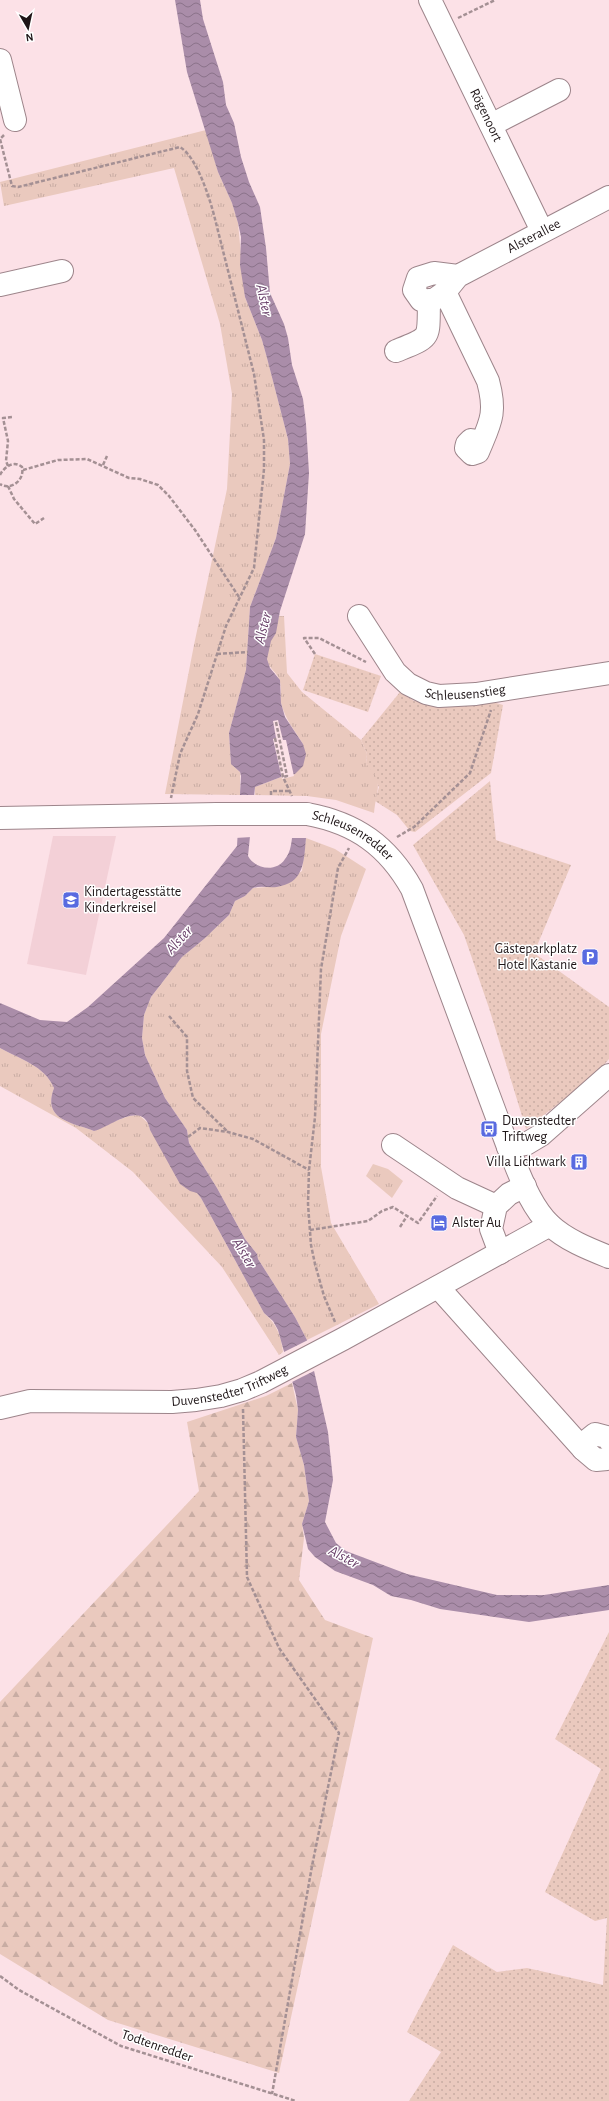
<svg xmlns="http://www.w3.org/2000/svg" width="609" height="2101" font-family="'Alegreya Sans',sans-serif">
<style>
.built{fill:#f3d0d7}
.grass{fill:url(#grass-dots)}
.forest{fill:url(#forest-firs)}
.park{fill:url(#park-tufts)}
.water{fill:url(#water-waves)}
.pier{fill:#fce1e7}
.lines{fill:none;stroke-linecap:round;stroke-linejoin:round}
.minor-casing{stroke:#9d858b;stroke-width:24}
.path{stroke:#a49094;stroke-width:2.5;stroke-dasharray:4 2;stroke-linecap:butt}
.minor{stroke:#fff;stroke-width:22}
.minor-bridge-casing{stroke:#9d858b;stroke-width:24;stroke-linecap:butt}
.minor-bridge{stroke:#fff;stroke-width:22}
.labels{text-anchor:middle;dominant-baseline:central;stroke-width:3;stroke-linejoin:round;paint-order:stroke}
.street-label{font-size:14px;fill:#1e1517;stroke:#fff}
.poi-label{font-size:14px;fill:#1e1517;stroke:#fff;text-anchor:start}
.water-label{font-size:15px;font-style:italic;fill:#6a416a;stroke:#fff}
</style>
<defs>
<pattern id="grass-dots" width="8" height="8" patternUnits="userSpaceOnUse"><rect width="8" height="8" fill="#eac9be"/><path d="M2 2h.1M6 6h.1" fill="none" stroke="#c8aca3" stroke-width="1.8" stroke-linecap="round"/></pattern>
<pattern id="forest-firs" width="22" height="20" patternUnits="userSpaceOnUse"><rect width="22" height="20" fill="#eac9be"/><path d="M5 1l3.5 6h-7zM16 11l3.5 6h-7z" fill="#c8aca3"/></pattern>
<pattern id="park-tufts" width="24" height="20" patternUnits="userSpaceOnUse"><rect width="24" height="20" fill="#eac9be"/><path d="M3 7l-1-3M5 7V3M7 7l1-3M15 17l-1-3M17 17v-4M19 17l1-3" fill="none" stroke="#c8aca3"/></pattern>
<pattern id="water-waves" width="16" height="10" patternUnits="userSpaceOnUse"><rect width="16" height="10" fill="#aa8da9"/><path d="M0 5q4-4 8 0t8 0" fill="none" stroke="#8a7289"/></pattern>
</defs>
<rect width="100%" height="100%" fill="#fce1e7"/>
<path class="built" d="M53,836h63l-30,139 -59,-11z"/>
<g class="grass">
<path d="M315,654l66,22 -13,36 -65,-22z"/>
<path d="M400,692l14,9 18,2 61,-1 10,3 -12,68 -76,59 -5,-1 -13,-16 -22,-14 4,-14 -13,-23 1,-10 -6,-14z"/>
<path d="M490,781l6,59 75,25 -37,88 75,54v52l-14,16 -69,54 -37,-121 -25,-73 -51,-90z"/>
<path d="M609,1632v469h-200l32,-49 -34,-20 46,-87 44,27 30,-4 76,17 4,-67 -12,3 -50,-29 56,-123 -46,-30z"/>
</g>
<path class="forest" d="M292,1383l6,27 -2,27 8,28 5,36 -7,23 2,14 -5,42 26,40 48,18 -94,435 -171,-53 -108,-66v-252l199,-211 -12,-69 79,-26z"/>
<g class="park">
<path d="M206,130l12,42 14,31 6,20 7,74 17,43 5,18 21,81 2,25 -14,74 -26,69 -4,64 -17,62 2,31 9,8v23l-75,-1 29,-149 33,-156 5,-95 -12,-70 -46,-156 -170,38 -4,-24z"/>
<path d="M279,616h5l3,57 15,19 59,48 6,14 -1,10c19,19 10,25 8,49l-38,-13 -29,-4 -52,-1v-8l26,-10 14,-3 8,-30c-8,-13 -18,-25 -22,-41 -1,-7 1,-18 -2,-24 -3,-8 -12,-12 -12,-21 0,-15 10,-27 12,-42z"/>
<path d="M306,838l29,11 31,20 -25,67 -20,98v133l10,56 48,81 -72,36 -12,-23 -37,-58 -1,-5 -12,-15 -28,-51 -28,-45 -2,-13 -22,-32 -20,-43 -3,-17 2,-23 7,-18 31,-40 22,-18 25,-24 6,-14 10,-5 8,-8 28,-2 21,-15z"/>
<path d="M0,1048c20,11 45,18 54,40 -12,32 17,34 40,43l19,-9 16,-6 10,-1 9,8 2,7 51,68 63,115c13,11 17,23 19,39l-4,3 -57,-88 -89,-95 -57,-44 -76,-42z"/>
<path d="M373,1164l15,5 15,12 -11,17 -26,-22z"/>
</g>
<path class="water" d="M175,0h25l3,19 20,63 3,23 8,18 7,34 8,25 11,25 6,41 4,45 14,31 4,14 4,27 11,34 3,25 3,49 -4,61 -25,77 -4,22 -5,8 -4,18 3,9 10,12 1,23 4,14 18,27 3,10 -3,12 -8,8 -14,3 -26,10 -7,69c7,13 28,17 37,3 5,-6 6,-13 7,-21h14c-2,20 -1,43 -25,48 -9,3 -19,-1 -28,2l-8,8 -10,5 -6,14 -25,24 -22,18 -31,40 -7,18 -2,23 3,17 20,43 22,32 2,13 28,45 28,51 12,15 1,5 37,58 12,23 21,92 5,48 -8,42 11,21 10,8 61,23 90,21h47l65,-10v25l-80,12 -89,-13 -29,-9 -20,-4 -18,-11 -38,-14 -20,-14 -7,-8 -6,-25 7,-23 -5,-36 -8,-28 2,-27 -2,-15 -18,-65 -5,-9 -9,-8 -63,-115 -4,-5 -7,-2 -10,-7 -30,-54c-6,-32 -40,-3 -56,1 -23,-9 -52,-11 -40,-43 -9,-22 -34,-29 -54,-40v-45l40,17 27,2 21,-15 76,-69 73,-92 4,-70 -1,-4 -9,-8 -2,-31 17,-63 4,-63 26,-69 14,-74 -2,-25 -21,-81 -5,-18 -17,-43 -5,-32 1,-28 -3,-14 -6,-20 -14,-31 -31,-100z"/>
<g class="pier">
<path d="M278,720l5,20h3l8,36 -12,3 -9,-40 3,-1 -3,-17z"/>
<path d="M238,795h19l-5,42 -17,1z"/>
<path d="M308,1340l8,30 -26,13 -8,-30z"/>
</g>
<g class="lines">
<g class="minor-casing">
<g id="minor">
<path id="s1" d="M430,0l112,231"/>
<path d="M0,60l15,60"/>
<path d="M491,125l68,-35"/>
<path id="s2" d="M458,276l-24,-3 -16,5 -4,12 7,10 11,1 13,-9 13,-16 151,-79"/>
<path d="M0,285l62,-14"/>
<path d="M445,292l43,89c9,33 2,42 -10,71l-6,2 -6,-6 1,-4 4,-4 6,2 2,2"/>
<path d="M396,351c37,-15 32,-11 33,-51"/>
<path id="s3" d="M359,616l36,56 13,12 18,9 13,3 37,-2 133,-21"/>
<path id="s4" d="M307,814c49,9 81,32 105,75l96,258c11,25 21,58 42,78 16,15 39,24 59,32"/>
<path d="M0,818l217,-4"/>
<path d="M393,1145l64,43 39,18"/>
<path d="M508,1147l18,-3 15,-9 68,-60"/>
<path d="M500,1253l-9,-24 5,-23 13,-12 16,-8"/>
<path d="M438,1287l145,162 13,11 11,-1 2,-2"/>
<path id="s5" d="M0,1408l30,-7 142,1 24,-2 25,-4 21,-6 19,-8 82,-43 207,-114"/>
<path d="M583,1449l2,-7 10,-8 12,3 2,3"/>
</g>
</g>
<g class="path">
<path d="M458,18l37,-18"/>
<path d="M4,135l-4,4 12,47 6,1 162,-40c17,10 30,52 35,72l39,155 10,66v29l-10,99 -28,58 -28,88 -18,40 -9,44"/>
<path d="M103,465l4,-9"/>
<path d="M8,466l-2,-5 2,-20 -5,-23 10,-1"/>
<path d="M23,470l35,-10 29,-1 42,19 11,1 18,6 11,11 26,34 44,67"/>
<path d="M0,475c4,-8 14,-15 22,-8 3,13 -11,24 -22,17"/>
<path d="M8,486l6,13 21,25 9,-6"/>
<path d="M217,654l31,-2"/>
<path d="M315,654l-11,-16h15l47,24"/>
<path d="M276,722l11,54 -4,1"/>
<path d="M275,738l8,39 9,19"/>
<path d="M271,795v-4h20"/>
<path d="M397,837l17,-10 56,-54 21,-63"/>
<path d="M169,1016l18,21v34l6,27 35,34"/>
<path d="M188,1137l12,-9 28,4 25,7 56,31"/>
<path d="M400,1227l7,-11"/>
<path d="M310,1230l58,-9 14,-10 11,-4 25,16 19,-27"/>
<path d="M335,1322l-11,-26 -9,-32 -4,-19 -3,-41 1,-34 6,-53 6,-148 17,-101 11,-20"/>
<path d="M243,1409l4,168 32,71 60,85 -27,133 -40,228"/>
<path d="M0,1976l19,14 102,56 175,55"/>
</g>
<use href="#minor" class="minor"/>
<g class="minor-bridge-casing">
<path id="minor-bridge" d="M217,814h90"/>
</g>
<use href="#minor-bridge" class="minor-bridge"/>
</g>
<defs>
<g id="school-square" transform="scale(0.9)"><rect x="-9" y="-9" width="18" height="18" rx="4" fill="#586ae0" stroke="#fff"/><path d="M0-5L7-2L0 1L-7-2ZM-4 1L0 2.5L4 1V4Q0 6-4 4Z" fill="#fff"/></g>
<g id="parking-square" transform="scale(0.9)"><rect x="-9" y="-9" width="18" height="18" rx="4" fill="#586ae0" stroke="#fff"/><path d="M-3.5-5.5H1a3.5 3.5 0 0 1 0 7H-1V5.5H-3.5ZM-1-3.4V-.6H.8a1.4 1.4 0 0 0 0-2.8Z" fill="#fff"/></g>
<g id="bus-square" transform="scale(0.9)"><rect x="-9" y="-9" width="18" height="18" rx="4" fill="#586ae0" stroke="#fff"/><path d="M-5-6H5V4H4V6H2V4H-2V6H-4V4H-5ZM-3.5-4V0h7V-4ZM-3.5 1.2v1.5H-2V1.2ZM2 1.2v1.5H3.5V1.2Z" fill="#fff"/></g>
<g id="building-square" transform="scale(0.9)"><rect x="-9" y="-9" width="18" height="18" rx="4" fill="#586ae0" stroke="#fff"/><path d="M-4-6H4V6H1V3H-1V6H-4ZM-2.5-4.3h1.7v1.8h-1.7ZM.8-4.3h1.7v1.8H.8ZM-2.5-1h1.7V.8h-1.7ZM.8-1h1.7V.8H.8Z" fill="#fff"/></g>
<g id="hotel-square" transform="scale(0.9)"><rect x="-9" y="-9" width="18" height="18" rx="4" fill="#586ae0" stroke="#fff"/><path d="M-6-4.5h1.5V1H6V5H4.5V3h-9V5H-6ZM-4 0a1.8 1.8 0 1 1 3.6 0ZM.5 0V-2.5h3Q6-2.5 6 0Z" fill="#fff"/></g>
</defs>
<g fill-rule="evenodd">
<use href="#school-square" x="71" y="900"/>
<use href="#parking-square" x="590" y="957"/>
<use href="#bus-square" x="489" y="1129"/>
<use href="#building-square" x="579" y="1162"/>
<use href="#hotel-square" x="439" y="1223"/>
</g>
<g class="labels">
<g class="street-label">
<text stroke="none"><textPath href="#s1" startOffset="128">Rögenoort</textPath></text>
<text stroke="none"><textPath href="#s2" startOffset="199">Alsterallee</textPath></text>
<text stroke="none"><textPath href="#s3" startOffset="144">Schleusenstieg</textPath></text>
<text stroke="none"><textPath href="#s4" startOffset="51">Schleusenredder</textPath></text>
<text stroke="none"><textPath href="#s5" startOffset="233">Duvenstedter Triftweg</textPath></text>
<text transform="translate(157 2046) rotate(19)">Todtenredder</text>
</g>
<g class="poi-label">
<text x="84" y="892">Kindertagesstätte<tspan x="84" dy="16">Kinderkreisel</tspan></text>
<text x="577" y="949" text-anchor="end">Gästeparkplatz<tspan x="577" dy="16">Hotel Kastanie</tspan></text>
<text x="502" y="1121">Duvenstedter<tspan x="502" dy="16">Triftweg</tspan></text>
<text x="566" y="1162" text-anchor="end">Villa Lichtwark</text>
<text x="452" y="1223">Alster Au</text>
</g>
<g class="water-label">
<text transform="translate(264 300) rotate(78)">Alster</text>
<text transform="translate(263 628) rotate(-76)">Alster</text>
<text transform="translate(179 940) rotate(-48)">Alster</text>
<text transform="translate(244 1253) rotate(59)">Alster</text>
<text transform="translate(344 1557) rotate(28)">Alster</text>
</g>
</g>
<g transform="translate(28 28) rotate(171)" stroke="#ffffff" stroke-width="3" paint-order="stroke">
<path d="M0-3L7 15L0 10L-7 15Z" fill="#1e1517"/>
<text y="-6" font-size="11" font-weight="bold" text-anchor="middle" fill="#1e1517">N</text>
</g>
</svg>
